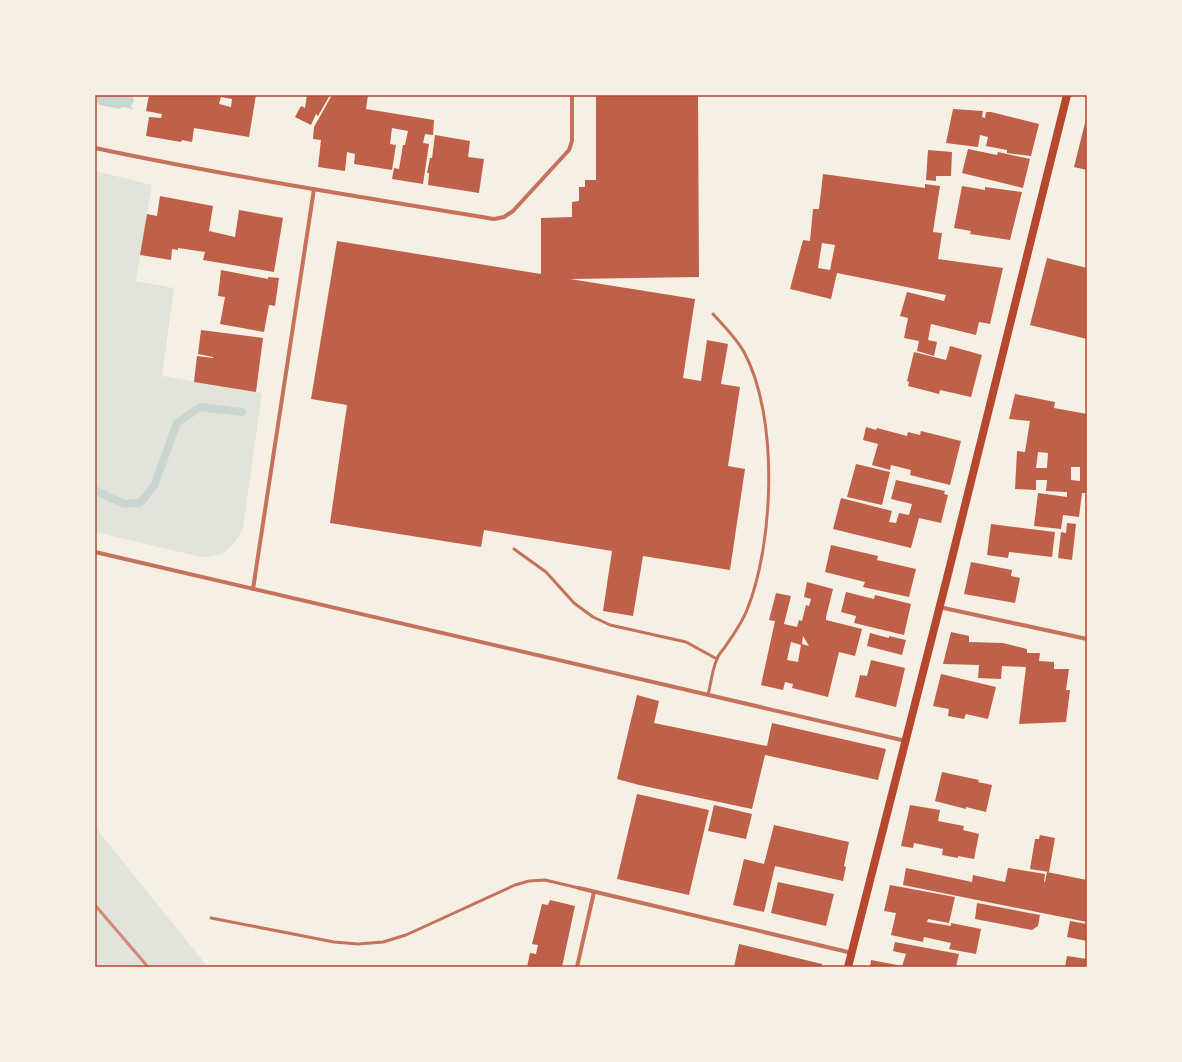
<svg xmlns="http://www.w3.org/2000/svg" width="1182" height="1062" font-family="'Noto Serif',serif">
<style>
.green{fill:#e2e4dc}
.water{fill:#c9d6d2}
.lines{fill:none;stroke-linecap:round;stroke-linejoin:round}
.stream{stroke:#c9d6d2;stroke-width:8}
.building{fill:#bf614a;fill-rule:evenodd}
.service{stroke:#c5725c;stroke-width:3}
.minor{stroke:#c5725c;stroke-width:4}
.secondary{stroke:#b5482f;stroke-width:8}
.rail{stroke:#cf8b77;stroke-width:3}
.neatline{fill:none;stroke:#b5482f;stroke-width:1.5}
</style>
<rect width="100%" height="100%" fill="#f6efe4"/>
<g class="green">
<path d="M95,171l57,14 -16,96 38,7 -12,88 100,17 -19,135c-10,20 -18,29 -42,29l-106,-25z"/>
<path d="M95,827l113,140h-113z"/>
</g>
<path class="water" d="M97,95l35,1 2,3 -1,4 -3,3 3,2 -1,2 -2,-2 -8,-1 -2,2 -21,-4 -2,-3z"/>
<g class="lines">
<path class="stream" d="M95,490l29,14 16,-1 14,-17 23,-63 23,-16 42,5"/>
</g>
<g class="building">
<path d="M149,95h107l-7,42 -55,-9 -2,14 -10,-2 -1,2 -35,-6 3,-19 12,1 1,-4 -16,-3zM221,97l11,2 -1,8 -12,-3z"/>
<path d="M307,95h23l-12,21 -2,-2 -5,11 -16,-8 6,-11 4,2z"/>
<path d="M332,95h36l-2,14 68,11 -1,15 -8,-1 -2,9 6,1 -6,40 -31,-5 2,-11 5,1 4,-24h2l3,-14 -16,-3 -2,16 6,1 -4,25 -38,-6 1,-10 -8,-2 -2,19 -27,-4 3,-27 -8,-1 1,-12z"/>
<path d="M596,95h102l1,182 -129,2 125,20 -12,79 18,3 6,-41 21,4 -7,40 19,3 -12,79 17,3 -15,101 -87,-14 -10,60 -30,-5 9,-60 -128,-21 -3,17 -151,-24 17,-118 -36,-6 26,-158 204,33v-56l31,-1v-15l7,-1v-14h6v-7h11z"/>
<path d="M953,109l30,2 -1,6 3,1 1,-6h5l48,12 -8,32 -24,-3v-3l-21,-4 2,-9 -8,-2 -2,12 -32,-4z"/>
<path d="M1086,119h1v51l-13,-3z"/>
<path d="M435,135l35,6 -2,16 16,2 -5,34 -51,-8 1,-12h-2l3,-15h2z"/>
<path d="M968,149l29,6 1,-3 32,7 -7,29 -61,-15z"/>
<path d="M928,150l24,2 -1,24h-15v5l-10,-1z"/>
<path d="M823,174l102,14v-4l15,2 -7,46 9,1 -4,26 65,9 -13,56 -11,-2 -3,13 -45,-11 -3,16 9,2 -3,14 -17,-5 2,-10 -15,-3 4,-20 -8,-2 7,-24 37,9 2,-6 -109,-22 -6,26 -41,-10 13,-49 7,1 3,-32h6zM822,243l13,2 -5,25 -12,-2z"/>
<path d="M962,186l23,4v-3l37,5 -12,48 -40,-6 1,-3 -17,-3z"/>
<path d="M160,196l53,10 -4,25 26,6 4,-27 44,8 -9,54 -71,-12 2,-8 -27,-4v2l-6,-1 -1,11 -31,-5 7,-41 10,2z"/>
<path d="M1047,258l40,10v71l-57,-14z"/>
<path d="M221,270l47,9v-2l11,1 -4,28 -6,-1 -5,27 -44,-8 5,-27 -7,-1z"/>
<path d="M201,330l62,8 -7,54 -62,-10 3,-26 16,2v-1l-15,-3z"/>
<path d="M950,346l32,9 -11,42 -31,-7 -1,4 -31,-8 1,-4 -2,-1 7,-29 32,8z"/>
<path d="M1015,394l40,8 -1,6 33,6v79h-5l-3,24 -16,-2 -2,14 -27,-3 4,-33 29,4v-5l-21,-1 1,-11h-11v10l-21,-1 2,-38 8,1 5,-31 -21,-2zM1038,452l10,1 -1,15h-11zM1071,467h9v14l-9,-1z"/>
<path d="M866,427l10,3 1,-2 30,8 1,-4 12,3 1,-4 40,10 -11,44 -40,-10 1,-5 -20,-5 -1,5 -18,-5 6,-21 -15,-4z"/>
<path d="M856,464l34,8 -8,33 -35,-8z"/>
<path d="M896,480l49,11 -1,3 4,1 -7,28 -22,-5 -8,30 -78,-19 8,-31 51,13 -3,11 7,1 3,-10 10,2 3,-11 -21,-5z"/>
<path d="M1067,523l9,1 -4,36 -14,-2 3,-26 5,1z"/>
<path d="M991,524l64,8 -3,25 -43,-5 -1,6 -21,-3z"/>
<path d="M831,545l47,11 -1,4 39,9 -7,28 -46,-10 2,-5 -40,-10z"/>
<path d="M971,562l41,8 -1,6 9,2 -5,25 -51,-9z"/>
<path d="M807,582l26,7 -7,28v3l36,9 -7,27 -16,-4 -11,45 -36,-9 1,-4 -8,-2 -2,8 -22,-5 14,-64 -6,-1 7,-27 15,3 -7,28 13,3 2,-7 3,1 4,-16 3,1 2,-7 -7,-2zM803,636l6,10 -7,-2zM791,642l10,3 -3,17 -11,-2z"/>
<path d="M846,592l28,7 1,-4 36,9 -7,31 -50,-12 2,-7 -15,-4z"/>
<path d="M951,632l18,4v6l34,1 24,6v4h13l-1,8 15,1v7h15l-3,21h4l-4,32 -47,2 7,-57 -24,-1 -1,13 -23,-1 1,-13 -36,-1z"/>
<path d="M870,633l19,5v-2l17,4 -4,15 -35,-9z"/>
<path d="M871,660l34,8 -9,39 -41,-10 5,-22 7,1z"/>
<path d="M941,674l55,13 -8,32 -22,-5 -2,5 -16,-3 1,-7 -16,-3z"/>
<path d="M637,695l22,6 -5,22 113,23 5,-23 114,26 -8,31 -113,-25 -13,54 -113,-24 -22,-6z"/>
<path d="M942,772l37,8 -1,2 14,3 -6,27 -20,-5v2l-31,-8z"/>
<path d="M637,794l72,16 -20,85 -72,-16z"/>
<path d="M714,805l38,9 -6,25 -38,-8z"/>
<path d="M910,805l30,5 -2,11 26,5 -1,4 16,4 -5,25 -16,-3v2l-16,-3 1,-6 -29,-6 -1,5 -12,-2z"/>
<path d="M774,825l75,17 -5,24 2,1 -3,14 -68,-15 -11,46 -31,-7 11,-46 20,5z"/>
<path d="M1040,835l15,3 -6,34 -19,-3 5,-30h4z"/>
<path d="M906,868l66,14 1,-7 32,7 3,-14 37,6 -1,8h1l2,-10 40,8v42l-184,-37z"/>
<path d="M778,882l56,12 -8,32 -55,-13z"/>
<path d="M890,885l65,12 -6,26 -21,-4 -1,3 24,4v-3l30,6 -5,25 -27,-5 2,-6 -27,-6 -1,5 -32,-7 5,-22 -12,-2z"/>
<path d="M550,900l25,6 -13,61h-35l3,-14 6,1 2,-9 -6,-1 10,-40 6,1z"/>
<path d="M977,903l63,12 -2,11 -6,4 -57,-11z"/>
<path d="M1070,921l17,3v17l-20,-4z"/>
<path d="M895,942l64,12 -3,13h-86l1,-7 31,6 4,-12 -13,-3z"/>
<path d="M739,944l83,20v3h-88z"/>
<path d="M1067,956l20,3v8h-22z"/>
</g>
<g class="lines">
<g class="service">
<path d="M514,549l32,23 28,31 19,14 17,8 76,17 31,17"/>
<path d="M708,695c3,-12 4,-25 9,-36 1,-4 5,-8 8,-12 8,-12 17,-24 22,-37 27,-67 32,-193 -3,-258 -8,-14 -20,-26 -31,-38"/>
<path d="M211,918l123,24 24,2 25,-2 23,-7 109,-50 14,-4 16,-1 34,8"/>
</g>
<g class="minor">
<path d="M95,148c132,28 266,49 399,71l10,-2 9,-6 56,-61 3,-9v-46"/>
<path d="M95,552l811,189"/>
<path d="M253,589l61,-400"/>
<path d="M939,607l148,32"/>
<path d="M579,888l273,65"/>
<path d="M577,967l17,-75"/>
</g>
<path class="secondary" d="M848,967l99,-389 120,-483"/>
<path class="rail" d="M95,905l53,62"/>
</g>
<rect width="1182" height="1062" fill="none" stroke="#f6efe4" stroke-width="192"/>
<rect x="96" y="96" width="990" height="870" class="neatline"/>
</svg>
